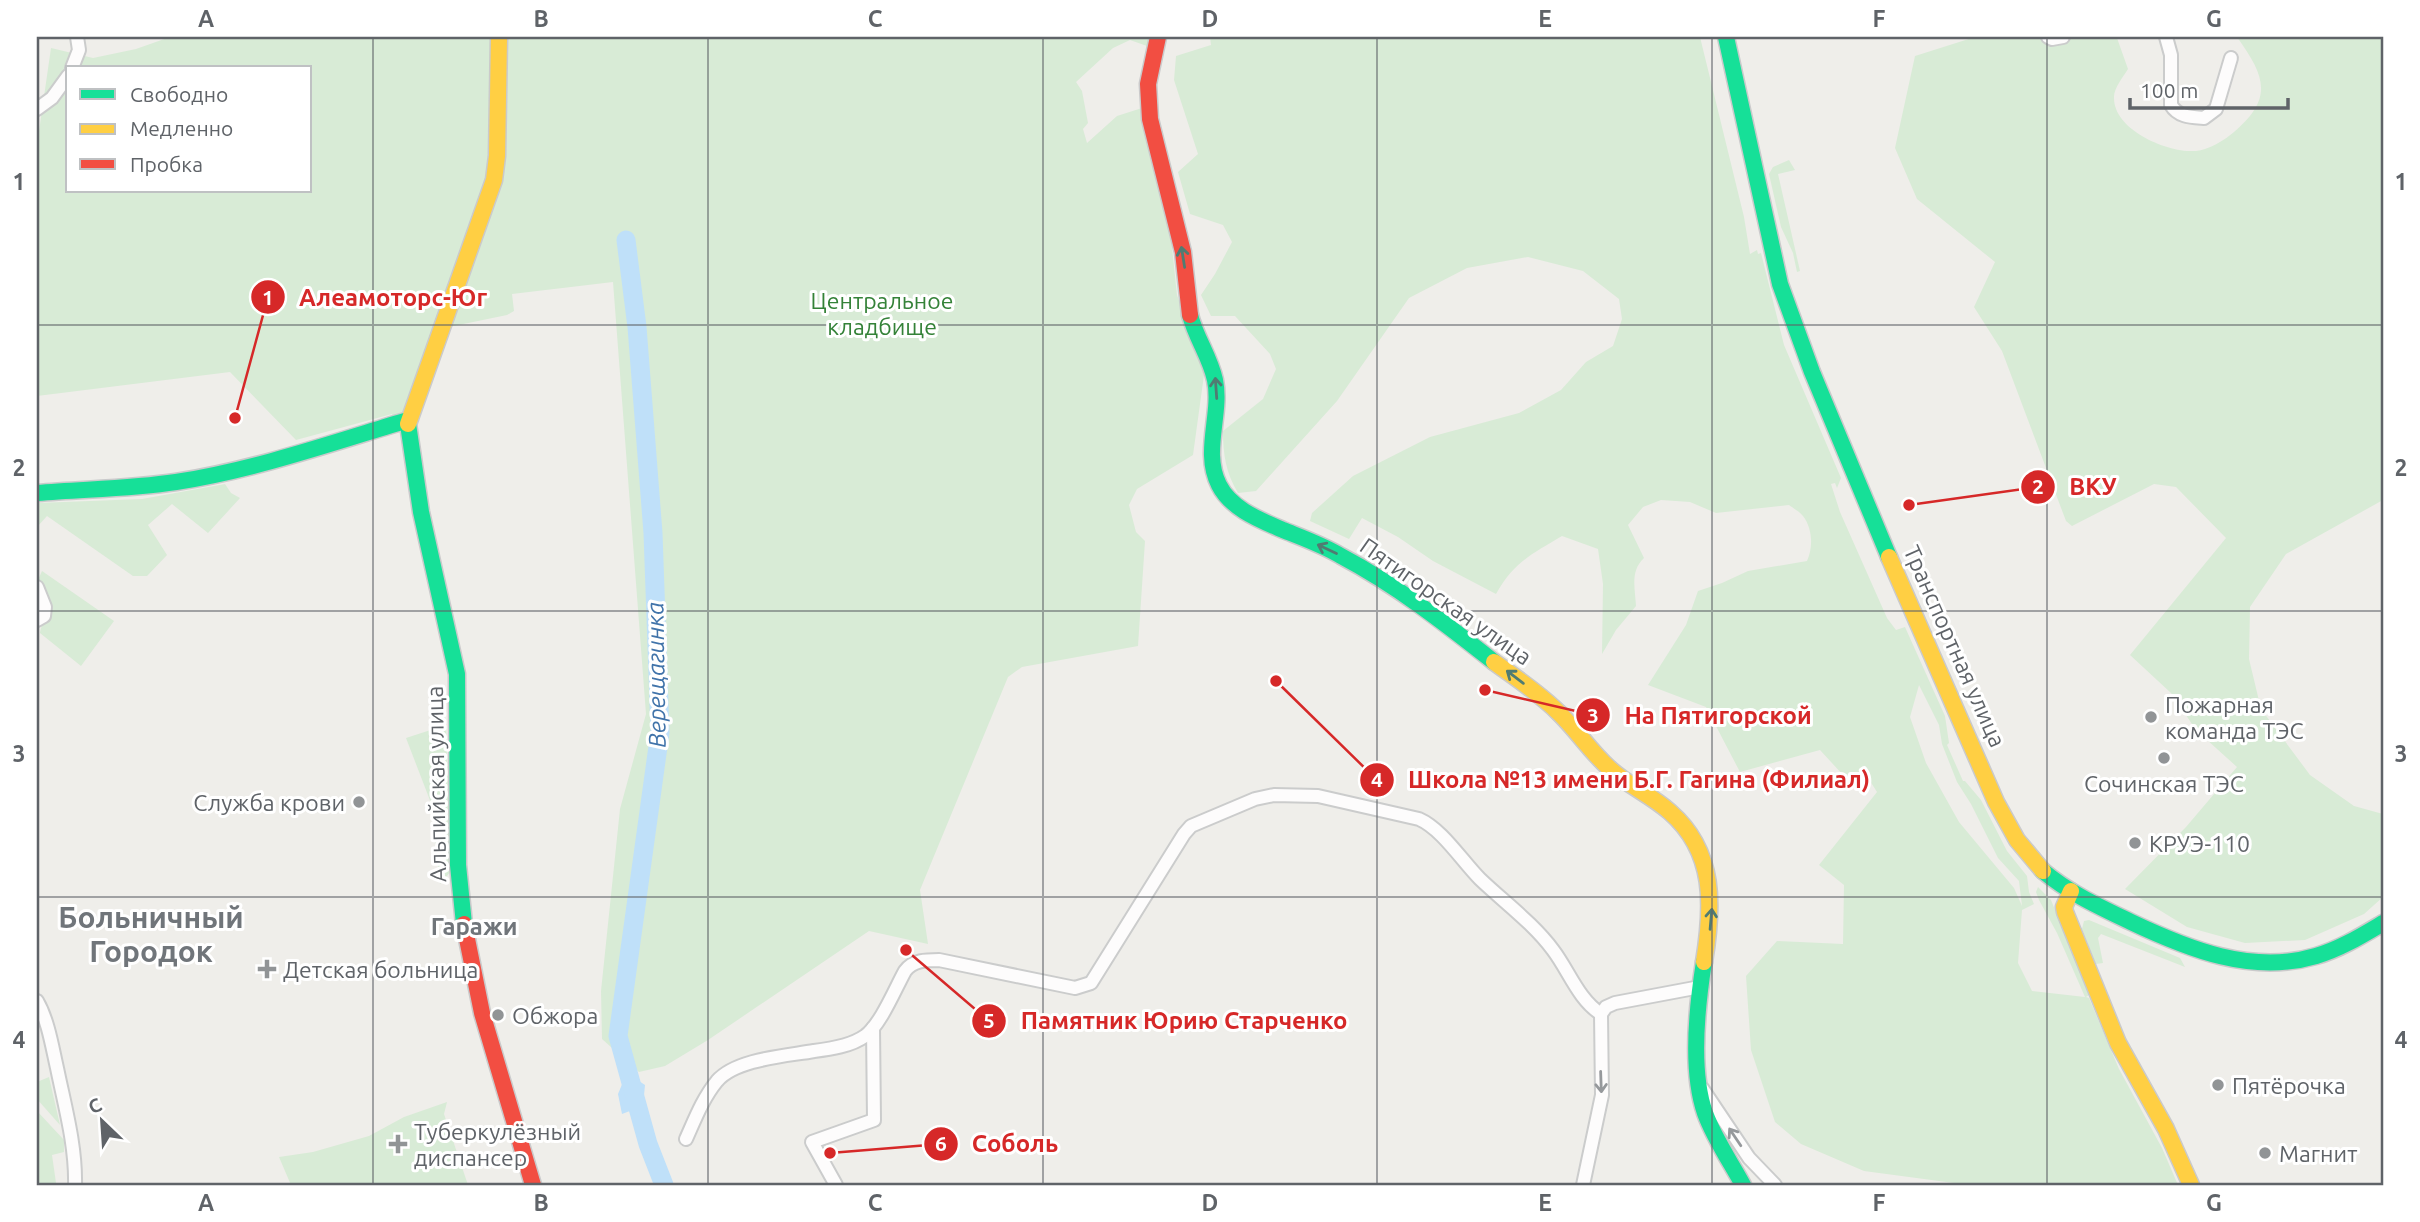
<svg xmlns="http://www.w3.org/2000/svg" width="2420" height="1222" font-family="Ubuntu,sans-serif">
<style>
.green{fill:#d8ebd6;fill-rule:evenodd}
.water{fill:#bfe0f9}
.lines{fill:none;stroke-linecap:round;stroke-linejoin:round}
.river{stroke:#bfe0f9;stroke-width:19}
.street-casing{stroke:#cbcccc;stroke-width:16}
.fast-casing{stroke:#cacacb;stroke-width:19}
.slow-casing{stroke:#cacacb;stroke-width:19}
.jam-casing{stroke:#cacacb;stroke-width:19}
.street{stroke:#fdfcfc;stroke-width:12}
.fast{stroke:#16e098;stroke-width:16}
.slow{stroke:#ffcf43;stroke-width:16}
.jam{stroke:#f24e42;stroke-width:16}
.oneway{stroke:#507c72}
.oneway2{stroke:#96999c}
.grid{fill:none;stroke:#5f6368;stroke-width:2;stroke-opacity:0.55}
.poi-dot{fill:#919496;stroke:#fff;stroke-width:2.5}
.labels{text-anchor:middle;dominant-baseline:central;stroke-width:6;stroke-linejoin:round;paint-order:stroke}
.park-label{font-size:23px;fill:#348238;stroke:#fff}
.street-label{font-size:23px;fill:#5f6368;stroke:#fff}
.poi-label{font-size:23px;fill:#5f6368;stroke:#fff;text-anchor:start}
.water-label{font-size:24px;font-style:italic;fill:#4174aa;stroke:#fff}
.neighbourhood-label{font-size:24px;font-weight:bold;fill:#70757a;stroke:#fff}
.district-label{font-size:30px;font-weight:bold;fill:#70757a;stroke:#fff}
.leader{fill:none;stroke:#d62828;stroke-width:2.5}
.callout-dot{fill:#d62828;stroke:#fff;stroke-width:2.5}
.mark-label{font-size:21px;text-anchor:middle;font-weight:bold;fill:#fff}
.callout-label{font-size:24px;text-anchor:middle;font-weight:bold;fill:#d62828;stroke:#fff;stroke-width:6;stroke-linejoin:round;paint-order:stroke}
.neatline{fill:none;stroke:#5f6368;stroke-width:2.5}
.grid-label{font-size:23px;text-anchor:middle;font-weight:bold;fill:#5f6368}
</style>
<rect width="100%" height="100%" fill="#efeeea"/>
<g class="green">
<path d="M170,37h981l-4,9 -17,-6 -17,8 -37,34 6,9 6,32 -5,6 4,14 30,-27 25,-8 27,110 8,77 27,80 -11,80 -56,34 -8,16 7,27 9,9 -7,105 -116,21 -14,10 -88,213 8,54 -59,-13 -161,109 -43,26 -26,6 -37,-33 -1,-48 19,-182 26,-95 -33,-432 -101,12 2,17 -7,4 -63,13 -46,100 -6,-14 -96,26 -66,-68 -193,24v-251l14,-97 42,10 43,-9zM68,68h242v123h-242z"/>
<path d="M1210,37h490l44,180 6,37 7,-4 1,4 3,-1 23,92 57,133 -4,10 -2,-5 -4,1 9,28 47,106 9,12 9,-3 40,89 4,27 -2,2 16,36h2l16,19 26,51 20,25 2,16 5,12 -12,6 -4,53 14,28 53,6 -28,-64 -18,-33 -3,-8 2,-5 13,13 38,95 -3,2 3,1 30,71 43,79 16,37h-209l-105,-14 -63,-27 -26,-22 -24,-72 -5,-74 31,-35 66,3 1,-59 -25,-20 58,-73 -12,-19 -22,2 -23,-25 -80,22 -34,-65 -58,-22 38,-60 12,-34 24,-8 26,-12 59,-10c6,-13 6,-32 -4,-45 -3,-4 -10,-8 -14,-11l-73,8 -26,-11 -29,-2 -18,7 -15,18 16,33c-14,13 -9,30 -8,48l-20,24 -14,24 1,-70 -5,-35 -36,-13c-30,18 -48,26 -66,58l-63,-33 -35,-24 -36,-19 -13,21 -39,-18 2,-8 41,-37 77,-39 89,-24 42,-23 25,-28 27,-16 9,-27 -3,-20 -36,-28 -55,-14 -61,11 -58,30 -72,103 -81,90 -18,2c-12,-20 -15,-38 -15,-62l40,-32 13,-30 -6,-15 -35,-38h-24l-10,-21 14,-21 17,-32 -9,-17 -33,-11 -12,-42 20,-18 -24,-74 2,-24 35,-11zM1919,685l20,40 3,19 15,38 14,22 27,54 21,23 3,25 -8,-18 -55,-66 -33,-59 -16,-46z"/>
<path d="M1975,37h140l2,1 11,31c-5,8 -14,19 -14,28 -1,33 54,56 82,54 12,-1 29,-11 38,-19 40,-34 31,-56 3,-95h146v463l-97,54 -36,53 -1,52 12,50 49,66 44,31 29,8v83l-19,17 -59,26 -60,3 -58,-16 -62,-38 61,-62 51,-60 -41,-37 -25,-37 -41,-38 96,-117 -50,-51 -22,-3 -82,42 -6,-5 -64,-170 -28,-44 21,-45 -78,-63 -22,-51 20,-92z"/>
<path d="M1789,160l6,10 -17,4 22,97 -3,1 -4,-19 -12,-26 -12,-53 4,-7z"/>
<path d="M225,484l6,9 9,5 -32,35 -36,-29 -24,21 19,30 -20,21h-14l-86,-60 -10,11v-24l105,-4z"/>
<path d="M42,571l72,50 -33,45 -41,-33c1,-9 7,-13 9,-21 3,-13 -5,-23 -11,-32z"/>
<path d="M446,725l6,145 -12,14 -9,-81 -25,-65z"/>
<path d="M2089,920l91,38 5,9 -84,-33 -3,4 5,25 -7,1 -14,-35 2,-8z"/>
<path d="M49,1077l11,48 -23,-26v-17z"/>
<path d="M447,1102l-3,12 24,71h-177l-12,-28 34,-5 56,-16 35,-19z"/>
<path d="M37,1111l27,29v12l-12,3 4,28 -4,2h-15z"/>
</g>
<path class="water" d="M636,1079l9,6 -2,21 -21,8 -4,-20 5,-12z"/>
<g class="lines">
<path class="river" d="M626,240l11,87 16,206 7,199 -42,304 30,108 16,41"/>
<g class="street-casing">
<g id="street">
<path d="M2048,37l4,2 11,-2"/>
<path d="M2166,37l5,18v50c7,12 20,12 33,13l12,-9 15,-51"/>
<path d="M72,68l7,-18 -2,-13"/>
<path d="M37,109l15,-11 16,-22"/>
<path d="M37,587l8,20 -1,9 -7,4"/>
<path d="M37,1001c11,19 15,45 20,67 8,39 19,78 18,117"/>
<path d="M1702,1088l47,70 26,27"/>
<path d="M686,1139c9,-20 17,-41 31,-58 19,-22 69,-25 97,-30 17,-2 37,-5 51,-15 16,-12 30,-47 40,-65 8,-11 21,-11 34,-11l136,28 16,-5 93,-149 7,-8 64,-27 19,-4 44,1 101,23c23,10 43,42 61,60 24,23 53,44 73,71 16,21 25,49 48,64"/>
<path d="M836,1185l-24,-43 62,-22 -1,-92"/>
<path d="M1583,1185l19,-90 -1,-81 5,-7 9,-4 85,-16"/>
</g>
</g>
<g class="fast-casing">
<g id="fast">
<path d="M1726,37l54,247 32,88 77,185"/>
<path d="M1190,315c6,23 20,42 25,65 7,34 -13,72 4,105 12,24 41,35 64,45 20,8 40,15 58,26 55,29 105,68 153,106"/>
<path d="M408,424l13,88 36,162 1,191 6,59"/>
<path d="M37,493c46,-4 93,-4 139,-11 78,-12 156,-39 232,-62"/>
<path d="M2043,871c26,22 57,36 88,51 57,27 121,53 185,34 24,-7 45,-20 67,-33"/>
<path d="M1704,962c-7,44 -14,108 1,151 9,25 25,48 38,72"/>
</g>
</g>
<g class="slow-casing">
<g id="slow">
<path d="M408,424l86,-244 3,-24 2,-119"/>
<path d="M1889,557l107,245 21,38 26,31"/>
<path d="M1494,662c22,16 45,31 64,50 18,17 32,39 51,56 18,17 42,27 61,44 46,40 43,95 34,150"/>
<path d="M2071,891l-7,16 1,5 53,131 48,86 25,56"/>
</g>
</g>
<g class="jam-casing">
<g id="jam">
<path d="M1158,37l-10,47 2,35 33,133 7,63"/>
<path d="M464,924l18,89 51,172"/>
</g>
</g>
<use href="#street" class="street"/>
<use href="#fast" class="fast"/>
<use href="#slow" class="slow"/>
<use href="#jam" class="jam"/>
</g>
<defs><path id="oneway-shaft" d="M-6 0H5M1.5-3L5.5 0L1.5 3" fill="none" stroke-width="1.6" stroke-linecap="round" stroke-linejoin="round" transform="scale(1.75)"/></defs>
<g class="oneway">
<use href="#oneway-shaft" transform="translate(1183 257) rotate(-99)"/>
<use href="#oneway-shaft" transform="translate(1216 388) rotate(-94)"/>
<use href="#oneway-shaft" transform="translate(1327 549) rotate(-155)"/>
<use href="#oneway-shaft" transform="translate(1515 677) rotate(-143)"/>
<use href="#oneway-shaft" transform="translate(1711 919) rotate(-85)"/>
</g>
<g class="oneway2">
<use href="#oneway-shaft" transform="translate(1601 1082) rotate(88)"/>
<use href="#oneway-shaft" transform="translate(1735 1137) rotate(-124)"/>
</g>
<path class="grid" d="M373,37v1148M708,37v1148M1043,37v1148M1377,37v1148M1712,37v1148M2047,37v1148M37,325h2346M37,611h2346M37,897h2346"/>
<g class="poi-dot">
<circle cx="2151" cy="717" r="7"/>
<circle cx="2164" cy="758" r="7"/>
<circle cx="359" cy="802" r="7"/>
<circle cx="2135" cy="843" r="7"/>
<path d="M263.5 958.5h7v7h7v7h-7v7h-7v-7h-7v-7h7z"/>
<circle cx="498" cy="1015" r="7"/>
<circle cx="2218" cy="1085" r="7"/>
<path d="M394.5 1133.5h7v7h7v7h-7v7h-7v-7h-7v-7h7z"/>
<circle cx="2265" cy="1153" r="7"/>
</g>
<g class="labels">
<g class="park-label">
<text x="882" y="300">Центральное<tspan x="882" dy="26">кладбище</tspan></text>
</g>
<g class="street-label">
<text transform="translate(1446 601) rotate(35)">Пятигорская улица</text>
<text transform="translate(1955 646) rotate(66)">Транспортная улица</text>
<text transform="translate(436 784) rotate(-91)">Альпийская улица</text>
</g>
<g class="poi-label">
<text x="2165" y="704">Пожарная<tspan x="2165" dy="26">команда ТЭС</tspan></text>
<text x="2164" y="783" text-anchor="middle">Сочинская ТЭС</text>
<text x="345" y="802" text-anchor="end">Служба крови</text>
<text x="2149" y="843">КРУЭ-110</text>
<text x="283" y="969">Детская больница</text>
<text x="512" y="1015">Обжора</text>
<text x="2232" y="1085">Пятёрочка</text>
<text x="414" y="1131">Туберкулёзный<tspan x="414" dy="26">диспансер</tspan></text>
<text x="2279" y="1153">Магнит</text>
</g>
<g class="water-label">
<text transform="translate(656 675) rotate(-91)">Верещагинка</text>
</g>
<g class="neighbourhood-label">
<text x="474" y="926">Гаражи</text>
</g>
<g class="district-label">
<text x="151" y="917">Больничный<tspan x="151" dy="34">Городок</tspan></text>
</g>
</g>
<path class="leader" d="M235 418L268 297M1909 505L2038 487M1485 690L1593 715M1276 681L1377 780M906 950L989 1021M830 1153L941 1144"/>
<g class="callout-dot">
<circle cx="235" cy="418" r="7"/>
<circle cx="1909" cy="505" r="7"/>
<circle cx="1485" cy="690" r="7"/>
<circle cx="1276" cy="681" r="7"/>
<circle cx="906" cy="950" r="7"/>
<circle cx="830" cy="1153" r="7"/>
<circle cx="268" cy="297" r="18"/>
<circle cx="2038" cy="487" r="18"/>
<circle cx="1593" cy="715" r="18"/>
<circle cx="1377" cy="780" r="18"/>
<circle cx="989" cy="1021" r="18"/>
<circle cx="941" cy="1144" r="18"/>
</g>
<g class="mark-label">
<text x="268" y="305">1</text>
<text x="2038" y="494">2</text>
<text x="1593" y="723">3</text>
<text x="1377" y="787">4</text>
<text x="989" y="1028">5</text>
<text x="941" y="1151">6</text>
</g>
<g class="callout-label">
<text x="393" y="306">Алеамоторс-Юг</text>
<text x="2093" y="495">ВКУ</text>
<text x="1718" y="724">На Пятигорской</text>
<text x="1639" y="788">Школа №13 имени Б.Г. Гагина (Филиал)</text>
<text x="1184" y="1029">Памятник Юрию Старченко</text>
<text x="1015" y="1152">Соболь</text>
</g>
<rect width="2420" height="1222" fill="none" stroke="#ffffff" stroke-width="77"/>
<rect x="66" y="66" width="245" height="126" fill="#ffffff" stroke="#bfc1c3" stroke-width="2"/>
<rect x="80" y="89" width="35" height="10" fill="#16e098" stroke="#bfc1c3" stroke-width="2"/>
<text x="130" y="102" font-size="21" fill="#5f6368">Свободно</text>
<rect x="80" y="124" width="35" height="10" fill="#ffcf43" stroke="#bfc1c3" stroke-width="2"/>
<text x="130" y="136" font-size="21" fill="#5f6368">Медленно</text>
<rect x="80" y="159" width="35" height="10" fill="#f24e42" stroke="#bfc1c3" stroke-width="2"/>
<text x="130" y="172" font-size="21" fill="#5f6368">Пробка</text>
<g transform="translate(102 1121) rotate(335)" stroke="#ffffff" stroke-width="5" paint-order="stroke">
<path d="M0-5L12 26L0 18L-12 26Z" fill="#5f6368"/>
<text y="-10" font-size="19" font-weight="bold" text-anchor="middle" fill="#5f6368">С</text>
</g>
<path d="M2130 98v10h158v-10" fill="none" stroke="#5f6368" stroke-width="3.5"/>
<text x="2140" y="98" font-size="21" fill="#5f6368" stroke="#ffffff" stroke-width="5" paint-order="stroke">100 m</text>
<rect x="38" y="38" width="2344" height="1146" class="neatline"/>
<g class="grid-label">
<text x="206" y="27">A</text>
<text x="541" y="27">B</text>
<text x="875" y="27">C</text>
<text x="1210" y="27">D</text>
<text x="1545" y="27">E</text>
<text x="1879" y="27">F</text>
<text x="2214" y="27">G</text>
<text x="19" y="190">1</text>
<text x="2401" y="190">1</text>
<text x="19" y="476">2</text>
<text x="2401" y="476">2</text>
<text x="19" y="762">3</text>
<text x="2401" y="762">3</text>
<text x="19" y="1048">4</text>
<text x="2401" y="1048">4</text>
<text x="206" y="1211">A</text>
<text x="541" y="1211">B</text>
<text x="875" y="1211">C</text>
<text x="1210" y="1211">D</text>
<text x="1545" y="1211">E</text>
<text x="1879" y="1211">F</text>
<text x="2214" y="1211">G</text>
</g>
</svg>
